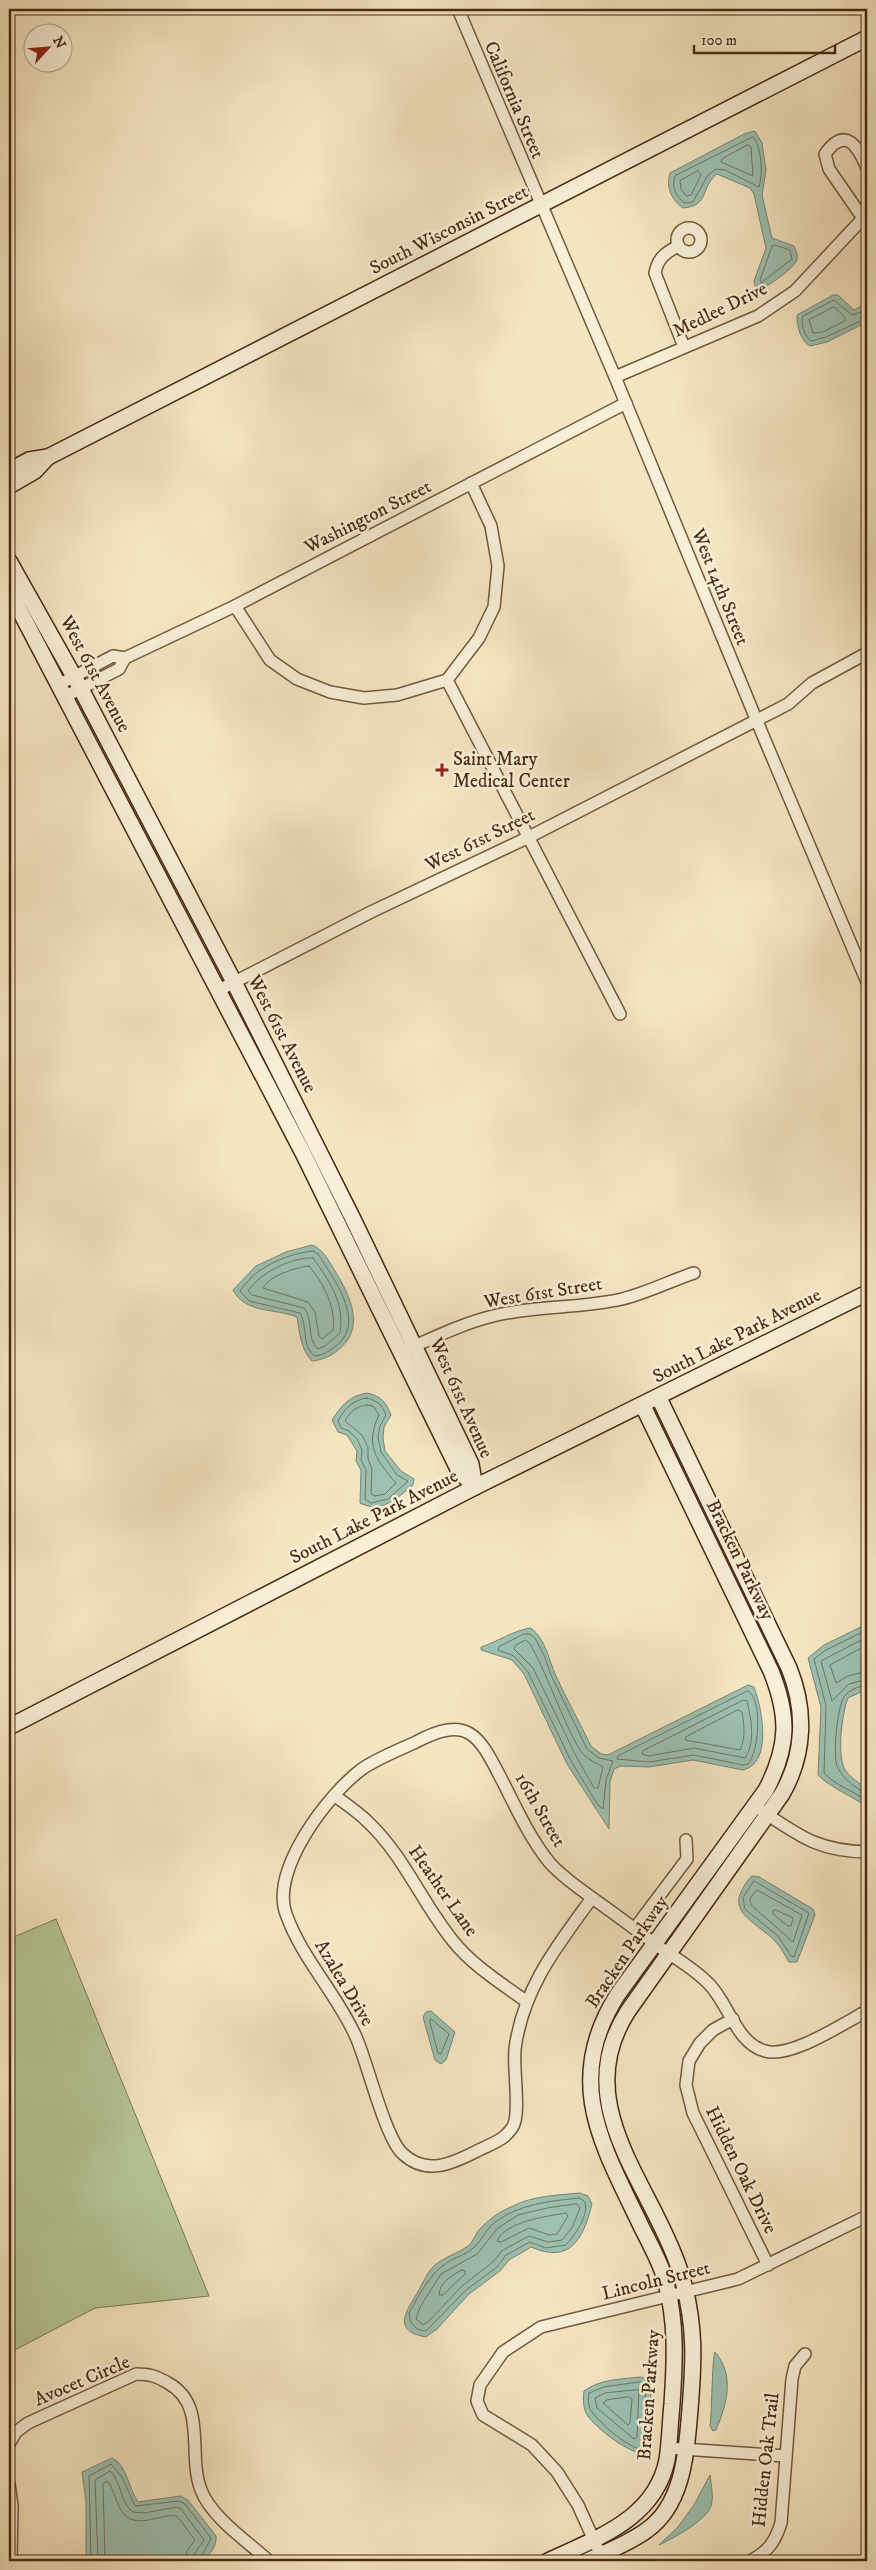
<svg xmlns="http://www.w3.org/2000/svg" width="876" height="2570" font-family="'IM FELL DW Pica',serif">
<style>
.green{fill:#b6c697;stroke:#7f7855}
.water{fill:#9cc0b1;stroke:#7a8472}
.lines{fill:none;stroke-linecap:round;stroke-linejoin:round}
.shore{stroke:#727562;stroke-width:1}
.street-casing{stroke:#73593f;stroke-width:14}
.secondary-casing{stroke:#482a13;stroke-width:18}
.street{stroke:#f8efd7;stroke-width:11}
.secondary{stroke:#f8efd7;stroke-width:15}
.poi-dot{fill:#8f2418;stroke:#f8efd7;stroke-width:2}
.labels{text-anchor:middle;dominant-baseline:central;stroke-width:5;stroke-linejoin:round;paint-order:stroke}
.street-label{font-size:19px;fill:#482a13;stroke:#f8efd7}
.poi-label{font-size:19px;fill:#482a13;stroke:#f8efd7;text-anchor:start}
</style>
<rect width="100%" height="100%" fill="#f5e6c2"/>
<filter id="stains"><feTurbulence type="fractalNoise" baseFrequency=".004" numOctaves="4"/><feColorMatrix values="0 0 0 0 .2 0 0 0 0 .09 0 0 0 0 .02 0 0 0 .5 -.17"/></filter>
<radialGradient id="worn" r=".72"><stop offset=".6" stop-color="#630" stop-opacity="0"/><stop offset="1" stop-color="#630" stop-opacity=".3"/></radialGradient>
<path class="green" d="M56,1919l153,377 -114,12 -86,45v-414z"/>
<g class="water">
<path d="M755,131l7,12 4,27 -4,25 10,43 22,8c2,5 5,10 2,16 -4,7 -28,25 -36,27l-5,-3 -1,-5 12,-33 -12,-54 -4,-6 -33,-14c-17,13 -7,32 -34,34 -12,-9 -17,-20 -13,-35l74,-39z"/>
<path d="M833,295h5l16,15 13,-7v19l-40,20 -17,4c-10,-6 -13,-20 -13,-31z"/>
<path d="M312,1245c12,5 16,15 23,26 16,26 31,58 2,80 -8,6 -15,9 -25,10 -12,-13 -12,-28 -15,-44 -22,-9 -51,-3 -64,-27l23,-24 30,-14z"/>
<path d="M367,1393c14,3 19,9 24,22l-7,12 -1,11 2,13 16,20 13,8 -1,6c-16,13 -31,29 -53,18l1,-33 -5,-9 1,-10 -10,-16 -9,-3 -6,-12c10,-15 17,-24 35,-27z"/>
<path d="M867,1624v65l-19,9c-6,14 -12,61 -2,73 5,7 15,13 21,18v18c-16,-12 -35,-18 -49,-32l3,-68 -13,-49 16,-13z"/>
<path d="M531,1628c16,13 17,31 25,48 11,24 24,47 35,70l10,8 7,1 140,-70 6,2c8,21 19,76 -11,83l-50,-10 -44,7 -28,-1 -7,3 -4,13 -1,47 -42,-65 -43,-90 -12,-14 -31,-10v-3c16,-5 33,-17 50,-19z"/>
<path d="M752,1876l7,1 54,32 2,6 -18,47h-8c-5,-8 -9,-17 -16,-23 -13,-13 -43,-26 -32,-47 3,-6 6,-12 11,-16z"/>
<path d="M431,2011l24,21 -9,28 -5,4 -6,-4 -12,-43 3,-5z"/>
<path d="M580,2193l8,3 4,8c-9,36 -22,60 -61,43l-22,13 -9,11 -31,23 -32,35 -11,8c-40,-7 -14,-32 -5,-51 4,-7 6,-13 12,-19 10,-10 24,-13 35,-21 5,-4 7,-11 11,-16 9,-10 21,-19 34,-24 19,-10 45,-11 67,-13z"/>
<path d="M715,2352c20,23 12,52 1,78l-3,1 -3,-5c2,-13 2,-69 5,-74z"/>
<path d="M641,2377l7,2 3,8 -2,63 -3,4c-17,0 -49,-25 -59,-39 -4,-7 -4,-16 -3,-24 16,-12 38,-12 57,-14z"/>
<path d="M112,2458c16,8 16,30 26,44l42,-6 8,4 28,36c1,11 -6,18 -14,25h-116v-60l-4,-29z"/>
<path d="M710,2475c1,10 4,21 1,31 -4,14 -39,33 -52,39l19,-18 16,-22z"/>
</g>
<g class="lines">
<g class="shore">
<path d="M753,137c9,9 10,38 6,50l-34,-17 -9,-1 -8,6 -15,27 -8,1c-9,-6 -14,-16 -10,-27z"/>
<path d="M748,145l3,2 2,29 -32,-14 1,-3z"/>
<path d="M698,171l3,4 -10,20 -5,1 -5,-7 -1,-8z"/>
<path d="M775,245l15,5 2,9 -31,24 -1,-3 12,-34z"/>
<path d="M834,307l11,10v4l-22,11 -10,1 -4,-13z"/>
<path d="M867,310l-15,5 -18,-15 -31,16c-3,7 2,21 8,25l15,-4 41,-19"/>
<path d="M313,1251l5,3c15,24 49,68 18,92 -7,5 -12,9 -21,10 -14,-10 -7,-30 -15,-43l-51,-12 -9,-10c15,-23 45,-37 73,-40z"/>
<path d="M313,1258c17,23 32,46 27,75l-15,13 -7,3c-12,-10 -4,-30 -14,-41l-52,-13 -4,-4c12,-18 43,-34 65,-33z"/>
<path d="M309,1266c15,18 27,41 24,64l-11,9 -3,-3 -4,-24 -7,-10 -45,-14c7,-13 32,-20 46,-22z"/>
<path d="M367,1398c11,3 15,7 19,17l-6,11 -2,11 3,15 16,23 11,6 -20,18 -17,4 -6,-4 1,-29 -5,-10 1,-10 -5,-11 -8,-8 -8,-3 -3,-7c7,-13 15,-21 29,-23z"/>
<path d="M367,1405l6,1 6,9c-14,30 -4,44 17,68l-11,11 -10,2 -4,-2 1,-25 -4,-10v-12l-6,-12 -17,-14c5,-9 11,-15 22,-16z"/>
<path d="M867,1630l-41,20 -12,9 12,47 -2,67c12,13 30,18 43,28"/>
<path d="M524,1634h6l5,4 9,17 7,20 36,74 12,9 14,3 -7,19 -3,29 -5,-4 -27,-44 -43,-89 -14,-16 -16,-6 1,-3z"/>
<path d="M867,1637l-46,24 11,40 17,-17 18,-5"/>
<path d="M526,1640c11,5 42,97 57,114 6,6 13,9 20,13l-5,21h-4l-17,-30 -44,-90 -19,-19 1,-3z"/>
<path d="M867,1645l-37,20 6,18 12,-7 19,-5"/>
<path d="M867,1685c-8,1 -19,5 -23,12 -7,11 -10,51 -8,65 2,12 20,29 31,30"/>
<path d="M748,1691c15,7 11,61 0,73l-5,1 -49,-10 -45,7 -32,-3 1,-3z"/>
<path d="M744,1700l3,1c4,18 9,41 -2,57l-51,-10 -45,8 -7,-2 1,-3z"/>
<path d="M738,1710l4,2c2,12 4,26 -2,38l-55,-10 1,-3z"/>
<path d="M754,1881l55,32 -15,44 -3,-1 -13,-20 -33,-27 -2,-11z"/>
<path d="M757,1890l45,25 -9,27 -42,-37 -1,-6z"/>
<path d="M776,1910l17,8 -2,8h-3l-15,-12v-3z"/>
<path d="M431,2019l18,15 -8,20 -3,-1 -8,-31z"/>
<path d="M579,2198l5,3c7,12 -10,35 -18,44l-20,3 -16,-6 -24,13 -9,12 -31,23 -40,41c-10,0 -17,-8 -17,-18 10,-18 21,-40 39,-51 8,-5 17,-7 24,-13 9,-6 13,-19 22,-26 25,-19 56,-22 85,-25z"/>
<path d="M577,2204l3,4 -8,20 -10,12 -14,2 -19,-6 -26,14 -10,12 -31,24 -33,35 -6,4 -7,-6 4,-12 21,-33 36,-20 21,-26 20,-13 29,-7z"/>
<path d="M566,2213l2,3 -11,18 -8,1 -20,-7 -28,14 -4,-1c7,-19 51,-25 69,-28z"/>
<path d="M462,2270l3,1v3l-22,21h-4c0,-12 13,-20 23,-25z"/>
<path d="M641,2382l5,7 -3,57 -4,3c-15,-5 -37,-24 -47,-37 -4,-5 -4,-12 -3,-19l15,-6z"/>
<path d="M639,2390l-2,47 -3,2 -37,-31 -2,-10 10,-5z"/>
<path d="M629,2397l3,2 -2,24 -2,2 -25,-22 4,-3z"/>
<path d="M91,2561l-2,-85 22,-12 11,13 13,29 44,-5 6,3 26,34 -12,23"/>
<path d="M98,2561l-3,-81 15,-9c12,11 10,32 23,41l11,1 33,-6 4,2 23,31 -10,14 -1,7"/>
<path d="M105,2561l-2,-77 4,-3c7,7 8,20 14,29 14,22 37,3 56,6l18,24 -8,11 -2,10"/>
</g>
<g class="street-casing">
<g id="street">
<path d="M458,9l157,368 141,342 111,263"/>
<path d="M862,217l-33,-48 -4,-15c21,-29 33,-7 42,14"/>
<circle cx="689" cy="240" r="12"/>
<path d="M678,246c-13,7 -20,12 -23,27l29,74"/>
<path d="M615,377l143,-61 37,-25 72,-77"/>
<path d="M235,606l35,54 27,19 33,13 34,6 33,-3 50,-15 32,-42 15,-31 4,-41 -7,-40 -20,-43"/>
<path d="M447,680l173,334"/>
<path d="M60,684l53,-28 12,2 110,-52 391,-203"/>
<path d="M66,696l53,-27 6,-11"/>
<path d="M219,990l152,-78 158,-75 259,-133 24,-21 55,-30"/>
<path d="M408,1349c27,-12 56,-26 85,-33 42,-11 86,-7 129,-17 24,-6 48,-18 72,-26"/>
<path d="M335,1796c11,8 23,16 33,26 36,34 54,81 85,119 20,25 48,42 74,61"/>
<path d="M762,1811c39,26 57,40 105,41"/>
<path d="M592,1898c-35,48 -69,90 -77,151 -2,19 5,60 -1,75 -1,4 -5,8 -9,12 -7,6 -18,10 -26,14 -24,12 -51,27 -76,4 -18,-16 -35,-90 -47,-117 -19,-43 -54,-78 -70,-123 -16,-44 42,-120 76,-145 16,-11 37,-19 54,-27 55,-29 64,-4 88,42 13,26 26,54 45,78 13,15 30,26 46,38 20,14 40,29 60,44 18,13 39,24 54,40 20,20 27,59 56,67 25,8 79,-28 102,-40"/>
<path d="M635,1928l52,-69 -1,-19"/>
<path d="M733,2019l-20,11 -13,13 -11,18 -3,24 7,28 75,152"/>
<path d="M9,2444l7,-12 12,-9 108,-49c14,0 20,2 32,9 40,22 19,71 33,107 10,27 47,52 68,71"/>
<path d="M668,2448l118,8"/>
<path d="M9,2484l3,22 -1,55"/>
<path d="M597,2547l-19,-42 -21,-33 -25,-27 -49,-30 -6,-14 3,-16 23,-33 38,-25 197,-48 129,-63"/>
<path d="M750,2561c18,-9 25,-19 31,-38l11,-144 3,-13 10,-12"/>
</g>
</g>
<g class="secondary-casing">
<g id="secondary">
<path d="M9,471l20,-11 19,-3 819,-419"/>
<path d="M9,486l26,-15 13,-14"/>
<path d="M9,561l72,128 153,293 119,237 118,245 4,23"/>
<path d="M9,590l294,563 156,318 16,16"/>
<path d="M9,1727l466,-240 392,-194"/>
<path d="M548,2561c49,-23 107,-42 119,-101 3,-18 3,-38 5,-56 3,-44 5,-85 -8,-128 -5,-16 -14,-32 -22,-48 -39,-82 -80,-146 -24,-234l148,-204c23,-44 23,-74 5,-119l-128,-265"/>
<path d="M587,2561c19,-9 43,-18 60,-31 34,-24 39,-72 42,-109 5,-56 8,-99 -10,-153 -28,-85 -111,-164 -51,-257l154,-217c23,-40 24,-84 7,-126l-130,-270"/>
</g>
</g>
<use href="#street" class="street"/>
<use href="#secondary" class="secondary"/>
</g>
<path class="poi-dot" d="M439.5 762.5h5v5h5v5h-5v5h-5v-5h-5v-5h5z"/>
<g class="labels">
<g class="street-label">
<text transform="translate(514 100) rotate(67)">California Street</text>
<text transform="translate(449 230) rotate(-27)">South Wisconsin Street</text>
<text transform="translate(720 310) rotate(-26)">Medlee Drive</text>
<text transform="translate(368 517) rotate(-27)">Washington Street</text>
<text transform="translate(720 587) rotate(68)">West 14th Street</text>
<text transform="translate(95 674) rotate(62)">West 61st Avenue</text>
<text transform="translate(480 840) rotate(-26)">West 61st Street</text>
<text transform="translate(282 1034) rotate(63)">West 61st Avenue</text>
<text transform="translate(543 1293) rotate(-9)">West 61st Street</text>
<text transform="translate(737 1336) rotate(-27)">South Lake Park Avenue</text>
<text transform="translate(461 1398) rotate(66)">West 61st Avenue</text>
<text transform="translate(374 1517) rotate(-27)">South Lake Park Avenue</text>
<text transform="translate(740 1560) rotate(64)">Bracken Parkway</text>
<text transform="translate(540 1810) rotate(60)">16th Street</text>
<text transform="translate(443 1891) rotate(55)">Heather Lane</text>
<text transform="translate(627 1952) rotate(-56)">Bracken Parkway</text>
<text transform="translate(344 1983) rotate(59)">Azalea Drive</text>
<text transform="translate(741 2170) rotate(64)">Hidden Oak Drive</text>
<text transform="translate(656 2281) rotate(-14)">Lincoln Street</text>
<text transform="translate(82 2381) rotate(-23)">Avocet Circle</text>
<text transform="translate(649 2395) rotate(-86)">Bracken Parkway</text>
<text transform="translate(766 2460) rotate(-84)">Hidden Oak Trail</text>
</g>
<g class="poi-label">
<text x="453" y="759">Saint Mary<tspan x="453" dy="22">Medical Center</tspan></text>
</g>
</g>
<rect width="876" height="2570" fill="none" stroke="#f5e6c2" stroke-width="30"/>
<rect x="10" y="10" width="856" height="2550" fill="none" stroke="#482a13" stroke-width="2.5"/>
<rect x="15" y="15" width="846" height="2540" fill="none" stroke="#482a13"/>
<g transform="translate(48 48) rotate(64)"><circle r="24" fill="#f8efd7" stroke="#b2a089"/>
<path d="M0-4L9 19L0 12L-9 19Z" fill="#8f2418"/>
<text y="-8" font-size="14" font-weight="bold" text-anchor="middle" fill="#482a13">N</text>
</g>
<path d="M694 45v8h141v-8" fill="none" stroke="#482a13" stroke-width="2.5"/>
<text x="701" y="45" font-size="15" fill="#482a13" stroke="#f8efd7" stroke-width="4" paint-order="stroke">100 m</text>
<rect width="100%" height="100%" filter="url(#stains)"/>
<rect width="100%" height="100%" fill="url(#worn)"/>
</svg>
